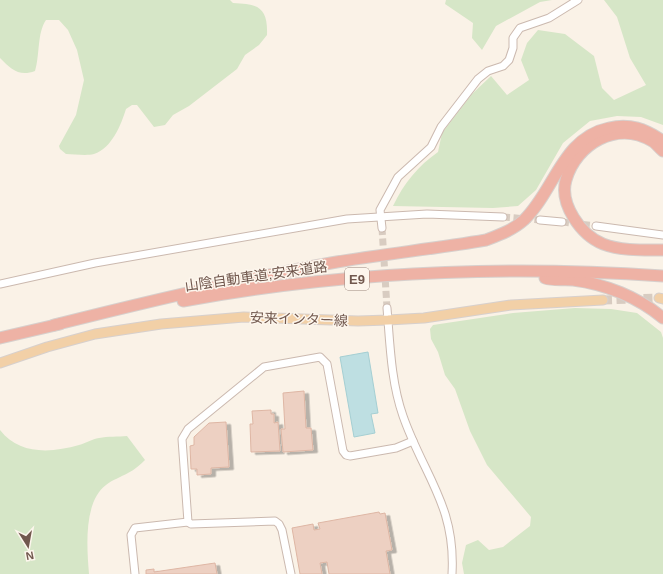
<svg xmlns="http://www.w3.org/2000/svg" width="663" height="574" viewBox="0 0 663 574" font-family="Helvetica,'Noto Sans JP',sans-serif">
<defs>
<filter id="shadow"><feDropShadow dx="4.5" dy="2.5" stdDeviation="0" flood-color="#0004"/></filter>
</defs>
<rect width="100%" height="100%" fill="#faf2e7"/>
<g fill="#d6e6c7">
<path d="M0 0H230L233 3C258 4 268 7 267 35L259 45 245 55 237 69 189 106 173 115 165 125 154 127 137 105H132L126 109C121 125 112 148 94 154 86 156 74 154 66 154L60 149 59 146 76 115 84 80 77 50 68 30 59 20H46C37 33 40 55 35 71 19 77 11 69 0 58Z"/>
<path d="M446 0H552L540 2 496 26 482 50 472 38 473 23 445 4Z"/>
<path d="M604 0H663V125L641 117 617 116 590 121 563 143 536 190 518 206 493 208 393 206C404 183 418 166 438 152L442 133 472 94 491 76 507 95 529 80 521 60 527 43 538 30 565 34 594 56 602 88 614 100 646 85 630 58 617 17Z"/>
<path d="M575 308 611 309 637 313 661 332 663 338V574H464L462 563 466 545 478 540 489 550 503 547 530 526 531 517 487 465 470 431 455 389 445 375 438 352 431 339 430 329 433 325 513 313Z"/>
<path d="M0 430C19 455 51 453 79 445 86 443 92 439 99 438 108 436 118 437 127 436L145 460C140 465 134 470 128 473 121 477 112 480 106 485 83 502 87 549 89 574H0Z"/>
</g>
<path fill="#bedfe2" stroke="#a5cfd3" d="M368 352 378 413 371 414 375 433 354 437 340 357Z"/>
<g fill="#edd0c2" stroke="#deb6a4" filter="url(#shadow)">
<path d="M304 391 306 428H311L313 450 283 452 281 429H285L283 393Z"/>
<path d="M271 410V414H274V423L278 422 280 451 251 452 250 424H253L252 411Z"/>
<path d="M226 422 229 467 211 468V474L197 475V469H191L190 446 194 445V437L209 423Z"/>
<path d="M379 512 380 514 385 513 392 550 386 551 390 574H329L327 562 320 563 322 574H300L292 528 313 524 314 530 320 529 318 523Z"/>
<path d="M215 563 217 574H146V570L154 569V572Z"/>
</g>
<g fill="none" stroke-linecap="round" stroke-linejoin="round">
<g stroke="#d8ccc1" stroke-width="7" stroke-dasharray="7 3.5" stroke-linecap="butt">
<path d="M503 217 540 220"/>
<path d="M562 222 596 226"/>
<path d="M382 228 387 308"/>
</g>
<path stroke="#d8ccc1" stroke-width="9" stroke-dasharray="9 4.5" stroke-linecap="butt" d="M603 300 659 298"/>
<defs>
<g id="minor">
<path d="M540 220 562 222"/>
<path d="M596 226 663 235"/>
<path d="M382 228 380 210 398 177 431 147 441 127 478 79 488 71 503 66 509 60 513 48V38L520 28 549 18 578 0"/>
<path d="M0 284 95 263 347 219 427 214 503 217"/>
<path d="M387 308C390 344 391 382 403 416 424 476 456 506 452 574"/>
<path d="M135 574 131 535 135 528 188 522"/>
<path d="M291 574 282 530 279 524 275 521 191 524 188 522 182 439 188 429 264 367 320 357 327 364 343 451 346 455 350 456 396 448 413 441"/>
</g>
<g id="major">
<path d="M659 298 663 299"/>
<path d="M0 363 47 347 95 334 161 324 244 317 358 321 388 320 424 318 511 305 603 300"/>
</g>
<g id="highway">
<path d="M663 151C659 148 656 143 652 141 617 120 576 144 566 180 559 204 581 235 603 244 621 251 644 250 663 250"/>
<path d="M545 278C553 281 564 279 573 280 605 284 638 297 663 318"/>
<path d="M183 301C341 272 504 265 663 276"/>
<path d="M54 325C145 302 238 280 331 263 382 254 434 249 486 240 499 235 513 230 524 220 555 190 562 138 609 128 630 123 645 129 663 141"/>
<path d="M0 338 60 324"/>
</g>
</defs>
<use href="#minor" stroke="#cbb9af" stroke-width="9"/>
<use href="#major" stroke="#d7d0cd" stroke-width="11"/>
<use href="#highway" stroke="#d7d0cd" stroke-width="13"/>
<use href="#minor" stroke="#fff" stroke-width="7"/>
<use href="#major" stroke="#f2d0a7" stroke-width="9"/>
<use href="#highway" stroke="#eeb2a5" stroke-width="11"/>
</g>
<g text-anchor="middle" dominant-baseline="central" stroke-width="3" stroke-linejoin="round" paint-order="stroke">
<rect fill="#fdf6ed" stroke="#9b877e" stroke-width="1" x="345" y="268" width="24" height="22" rx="3"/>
<g font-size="13" font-weight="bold" fill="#71584e">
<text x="357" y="279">E9</text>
</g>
<g font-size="14" fill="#71584e" stroke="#fdf6ed">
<text transform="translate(256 276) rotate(-8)">山陰自動車道;安来道路</text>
<text transform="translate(299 319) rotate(2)">安来インター線</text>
</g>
</g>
<g transform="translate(28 546) rotate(169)" stroke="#fdf6ed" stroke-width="3" paint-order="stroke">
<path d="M0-3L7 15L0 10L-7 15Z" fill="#71584e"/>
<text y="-6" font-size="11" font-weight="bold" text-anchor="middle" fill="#71584e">N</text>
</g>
</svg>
